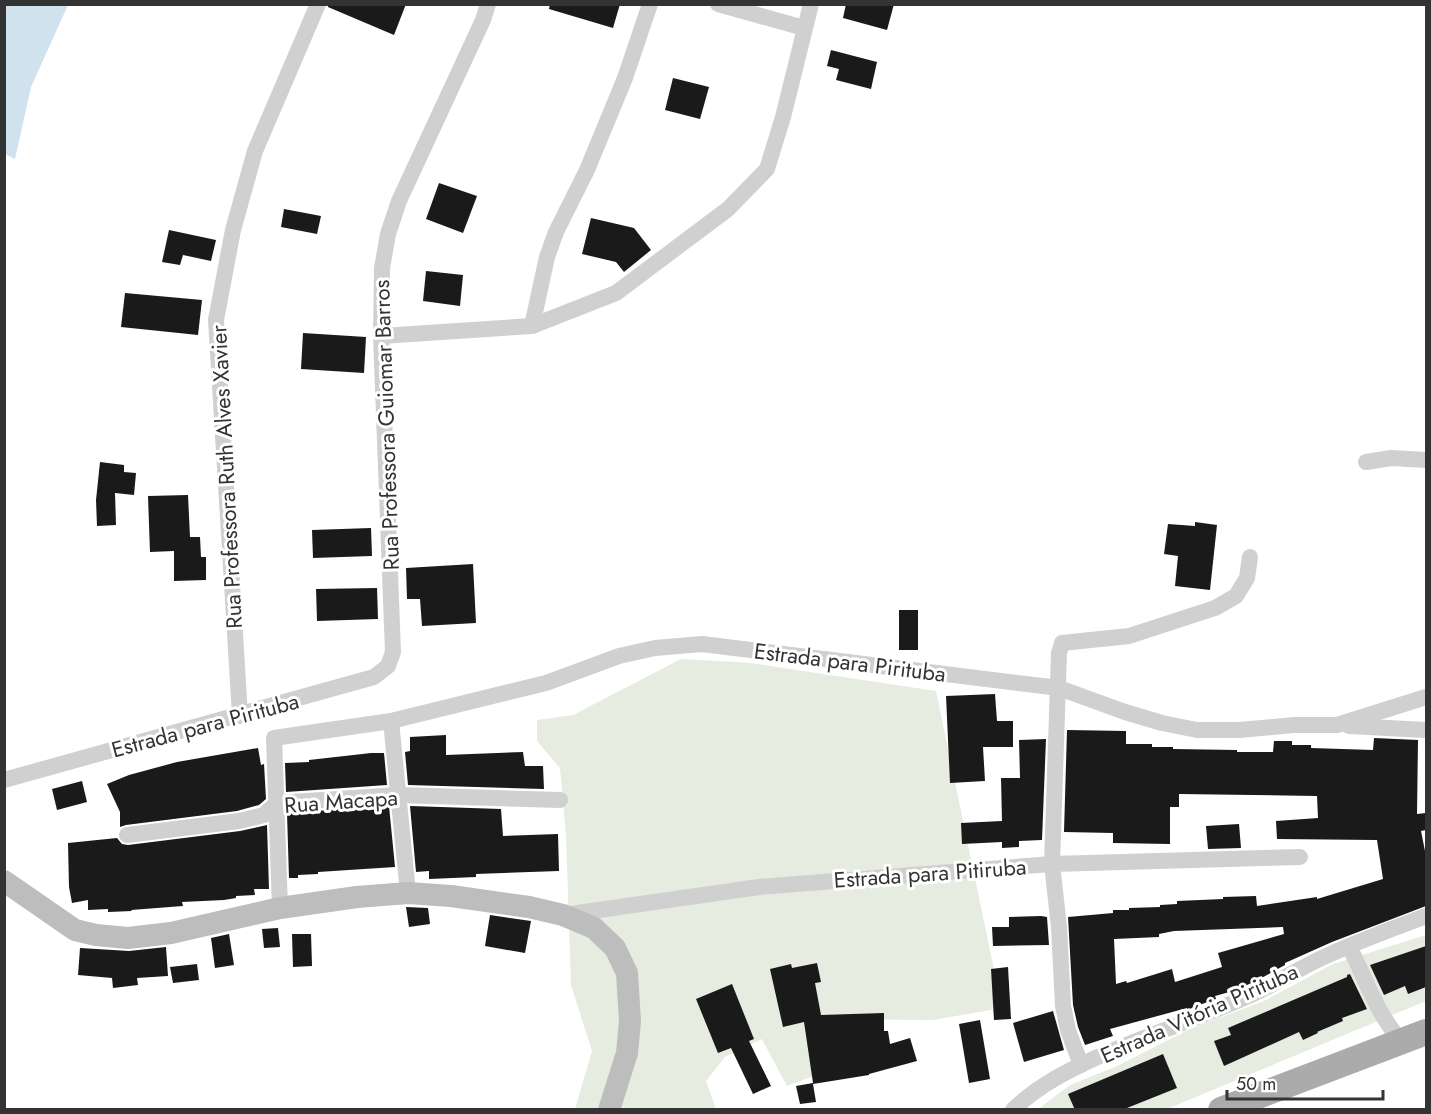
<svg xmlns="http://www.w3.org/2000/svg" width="1431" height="1114" viewBox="0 0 1431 1114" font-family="Jost,sans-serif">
<rect width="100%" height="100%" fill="#fff"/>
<g fill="#e6ecdf">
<path d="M681 659 751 663 936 691 1002 1008 933 1020 818 1019 824 1072 787 1086 762 1039 725 1057 706 1081 716 1109H575L592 1051 571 985 566 835 560 768 537 741V720L573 715Z"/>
<path d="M1426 935V1001L1167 1109 1037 1110 1070 1085 1115 1067 1188 1030 1266 1000 1333 964Z"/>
</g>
<path fill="#cfe2ee" d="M4 5H68L31 87 15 159 5 154Z"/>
<g fill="#1a1a1a" fill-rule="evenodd">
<path d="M328 4H406L394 35 328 7Z"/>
<path d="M550 4H620L613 28 549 9Z"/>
<path d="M846 4H894L887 30 843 18Z"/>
<path d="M831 50 877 62 871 89 836 80 839 69 827 66Z"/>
<path d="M673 78 709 87 700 119 665 110Z"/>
<path d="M439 183 477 196 463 233 426 219Z"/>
<path d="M284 209 321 216 317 234 281 227Z"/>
<path d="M591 218 634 228 651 250 624 272 616 262 582 254Z"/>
<path d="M169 230 216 240 211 261 183 255 180 265 162 262Z"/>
<path d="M426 271 463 275 460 306 423 301Z"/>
<path d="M125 293 202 300 198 335 121 327Z"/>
<path d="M303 333 366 337 364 373 301 369Z"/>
<path d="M100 462 124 465V472L136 473 134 495 115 493 116 525 97 526 96 500Z"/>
<path d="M188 495 190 537H200L201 557H206V580L174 581V551L150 552 148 496Z"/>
<path d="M1195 522 1217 525 1210 590 1175 586 1178 556 1164 554 1168 524 1195 526Z"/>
<path d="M371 528 372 556 313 558 312 530Z"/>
<path d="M473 564 476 623 422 626 420 599H407L406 568Z"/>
<path d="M377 588 378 619 317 621 316 589Z"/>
<rect x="899" y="610" width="19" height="40"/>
<path d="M995 694 997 721H1013V747H983L985 781 950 783 946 696Z"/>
<path d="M1067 730 1126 731V744H1152V747H1173V749L1237 750V752H1273L1274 741H1292V745H1311V748L1373 750 1374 738 1418 740 1417 814 1426 813V830L1421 831 1426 856V906L1332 942 1285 963V965L1256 981 1233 991 1215 996 1216 999 1210 1001 1187 1010V1008L1110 1029 1113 1036 1085 1045 1078 1027 1073 1005 1068 917 1113 913V910H1129V908L1160 907V905L1177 904V901L1223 899V897L1256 896 1257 906 1317 897V899L1383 879 1377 840 1277 839 1276 821 1318 818 1317 796 1179 794V807H1170V844L1113 843V833L1064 832ZM1283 927 1284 934 1218 953 1222 967 1175 982 1172 969 1127 983 1126 981 1116 984 1114 939 1159 937V934L1174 931Z"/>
<path d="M446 735V755L523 752 525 766H543L544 789 408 785 405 752 410 751V737Z"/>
<path d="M1046 739 1042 840 1019 841V847L1002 848V842L962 844 961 823 1002 821 1001 778H1020L1019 740Z"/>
<path d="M258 748 261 765 264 764 266 799 259 805 237 811 126 825 120 827V812L107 784 129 775 177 762Z"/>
<path d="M371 753H384L387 785 286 792 285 763 309 762V760Z"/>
<path d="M82 781 87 802 57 810 52 789Z"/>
<path d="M389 806 395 867 318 872V874L298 875V878H289L287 813Z"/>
<path d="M410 806 501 809 503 836 558 834 559 871 476 874V877L429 879V871L416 872Z"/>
<path d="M1239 824 1241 848 1208 849 1206 826Z"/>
<path d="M267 825 269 889H254L255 895 236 896V898L224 900 182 902 183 906 131 910 132 911 108 912V909L88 910V900L72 903 69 887 68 843 117 838 122 844 128 845 240 831Z"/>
<path d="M406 907 428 908 430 924 409 927Z"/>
<path d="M490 915 531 921 525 953 485 946Z"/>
<path d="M1041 916 1047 917 1049 945 993 946 992 927H1009V917Z"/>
<path d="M278 928 280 947 264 948 262 929Z"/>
<path d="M229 934 234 965 215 968 211 938Z"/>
<path d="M292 934H311L312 966 293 967Z"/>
<path d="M1426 946V987L1408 994 1405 986 1384 995 1370 965Z"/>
<path d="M166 947 168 976 137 978 138 985 113 988 112 978 78 975 80 948 129 951Z"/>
<path d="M817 963 821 982 815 983 821 1015 884 1013V1031H888L890 1044 910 1038 917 1061 869 1074V1075L813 1084 816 1102 800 1104 796 1086 813 1083 804 1022 783 1027 770 969 791 964 792 968Z"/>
<path d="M197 964 199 980 173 983 170 967Z"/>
<path d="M1008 967 1011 1019 994 1020 991 969Z"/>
<path d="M1350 974 1367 1009 1342 1018 1343 1021 1317 1032 1318 1033 1303 1040 1299 1032 1224 1066 1214 1041 1231 1035 1228 1028 1347 977V975Z"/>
<path d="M732 984 754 1039 749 1041 771 1086 753 1094 731 1048 718 1053 696 999Z"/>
<path d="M1053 1011 1064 1050 1024 1062 1013 1023Z"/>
<path d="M980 1020 990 1079 969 1083 959 1024Z"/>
<path d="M1163 1054 1177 1088 1122 1110H1075L1068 1094Z"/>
</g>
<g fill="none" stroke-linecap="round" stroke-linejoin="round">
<g stroke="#d0d0d0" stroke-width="16">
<path d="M718 4 804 28"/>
<path d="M532 326 547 257 556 232 587 170 625 78 650 4"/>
<path d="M381 336 532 326 616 293 728 209 767 169 783 117 811 4"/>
<path d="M1366 462 1391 458 1426 460"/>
<path d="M240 716 216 320 233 230 255 151 318 4"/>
<path d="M391 721 408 893"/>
<path d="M1349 726 1426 730"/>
<path d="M4 780 374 677 388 666 393 652 381 336 382 268 388 234 399 201 483 20 488 4"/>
<path d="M127 835 239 821 264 815 277 803 398 795 560 800"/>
<path d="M280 908 274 738 391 721 546 683 619 656 655 648 702 644 1059 688 1125 712 1162 723 1197 730H1239L1294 725H1337L1426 697"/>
<path d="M564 915 759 887 1052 864 1300 857"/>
<path d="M1349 946C1365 978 1378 1016 1402 1042"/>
<path d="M1081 1065 1068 1030 1063 1006 1059 927 1052 864 1059 653 1062 643 1129 636 1215 608 1236 596 1247 578 1250 557"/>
<path d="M1013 1110C1038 1085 1071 1069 1102 1055 1151 1034 1202 1017 1251 995 1276 984 1299 968 1324 957 1358 941 1392 929 1426 916"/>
</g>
<path stroke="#bdbdbd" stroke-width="22" d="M4 881 75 930 96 935 128 938 171 933 280 908 357 897 408 893 451 896 529 907 563 915 594 928 615 948 627 973 630 1021 627 1053 609 1110"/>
<path stroke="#ababab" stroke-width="26" d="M1221 1110 1426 1032"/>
</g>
<g text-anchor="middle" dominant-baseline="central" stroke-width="6" stroke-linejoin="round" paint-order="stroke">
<g font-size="22" fill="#333" stroke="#fff">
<text transform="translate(386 425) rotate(-92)">Rua Professora Guiomar Barros</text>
<text transform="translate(226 477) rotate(-93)">Rua Professora Ruth Alves Xavier</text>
<text transform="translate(850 662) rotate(7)">Estrada para Pirituba</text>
<text transform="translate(205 725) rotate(-15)">Estrada para Pirituba</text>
<text transform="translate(341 801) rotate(-4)">Rua Macapa</text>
<text transform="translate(930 873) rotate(-4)">Estrada para Pitiruba</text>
<text transform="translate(1199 1013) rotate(-24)">Estrada Vitória Pirituba</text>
</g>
</g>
<rect width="1431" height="1114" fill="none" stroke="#333333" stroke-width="12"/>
<path d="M1227 1090v9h156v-9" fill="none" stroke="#333333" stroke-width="3"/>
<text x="1236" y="1090" font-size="18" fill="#333333" stroke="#ffffff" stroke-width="4.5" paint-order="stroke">50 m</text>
</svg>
